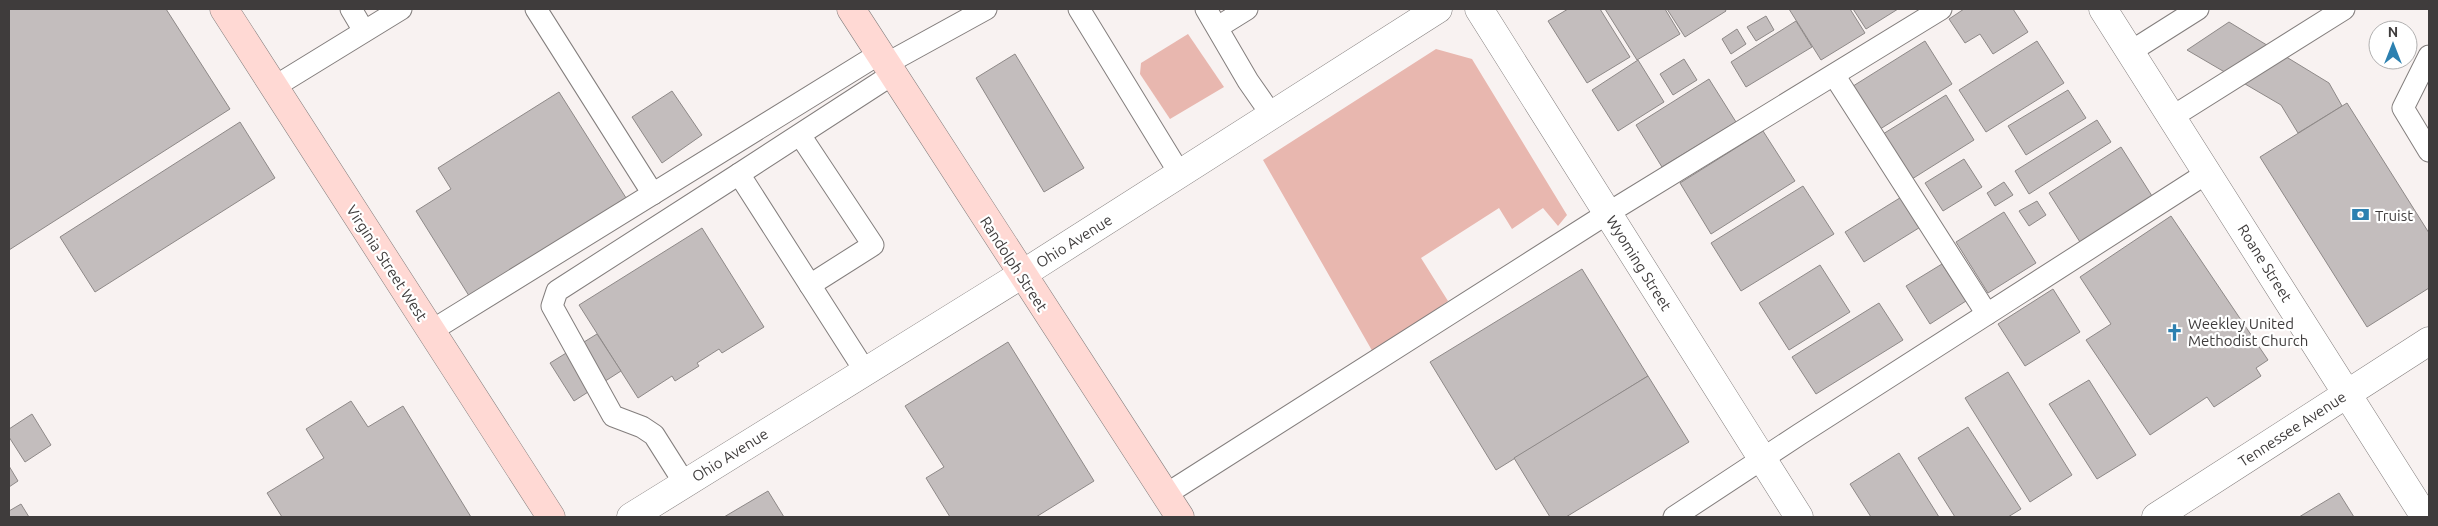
<svg xmlns="http://www.w3.org/2000/svg" width="2438" height="526" viewBox="0 0 2438 526" font-family="Ubuntu,sans-serif">
<rect width="100%" height="100%" fill="#f8f2f1"/>
<g fill="#e8b7af">
<path d="M1188 34 1224 87 1170 119 1140 74 1141 63Z"/>
<path d="M1436 49 1472 59 1567 215 1558 226 1543 208 1512 229 1499 208 1421 258 1448 301 1374 354 1263 160Z"/>
</g>
<g fill="#c3bdbd" stroke="#8e8988">
<path d="M9 9H166L230 109 9 250Z"/>
<path d="M1568 9H1600L1630 57 1587 83 1548 21Z"/>
<path d="M1605 9H1665L1680 34 1637 60Z"/>
<path d="M1667 9H1725L1726 11 1685 37Z"/>
<path d="M1789 9H1850L1865 33 1821 60Z"/>
<path d="M1853 9H1898L1866 29Z"/>
<path d="M1964 9H2013L2028 32 1993 54 1980 34 1965 43 1949 19Z"/>
<path d="M1766 16 1774 30 1756 41 1747 27Z"/>
<path d="M1796 21 1812 47 1746 87 1731 62Z"/>
<path d="M2229 22 2329 83 2342 106 2298 133 2281 105 2187 50Z"/>
<path d="M1737 29 1746 44 1731 54 1722 39Z"/>
<path d="M1925 41 1952 84 1877 131 1850 88Z"/>
<path d="M2037 41 2064 83 1986 132 1959 90Z"/>
<path d="M1015 54 1084 168 1044 192 976 78Z"/>
<path d="M1684 59 1697 80 1673 95 1660 74Z"/>
<path d="M1638 60 1664 102 1618 131 1592 90Z"/>
<path d="M1709 79 1736 122 1662 167 1636 125Z"/>
<path d="M2068 90 2086 118 2026 155 2008 126Z"/>
<path d="M672 91 702 135 662 163 632 117Z"/>
<path d="M559 92 628 201 471 299 416 211 451 189 438 168Z"/>
<path d="M1946 95 1974 140 1912 179 1883 134Z"/>
<path d="M2347 103 2429 233V288L2367 327 2260 157Z"/>
<path d="M2097 120 2111 142 2029 194 2015 171Z"/>
<path d="M240 122 275 178 95 292 60 237Z"/>
<path d="M1763 131 1795 181 1711 234 1680 183Z"/>
<path d="M2121 147 2152 196 2080 242 2049 193Z"/>
<path d="M1964 159 1982 187 1943 211 1925 183Z"/>
<path d="M2004 182 2013 195 1995 206 1987 193Z"/>
<path d="M1803 186 1834 234 1741 291 1711 243Z"/>
<path d="M1903 196 1922 226 1864 262 1845 232Z"/>
<path d="M2037 201 2046 215 2029 226 2019 211Z"/>
<path d="M2004 212 2036 263 1988 293 1956 242Z"/>
<path d="M2171 216 2268 360 2256 368 2261 376 2214 407 2207 397 2150 435 2086 340 2111 324 2080 277Z"/>
<path d="M702 228 764 327 722 353 719 349 697 363 699 366 675 381 672 376 638 398 579 305Z"/>
<path d="M1942 264 1966 301 1930 324 1906 286Z"/>
<path d="M1820 265 1850 312 1789 350 1759 303Z"/>
<path d="M1582 269 1648 376 1496 470 1430 362Z"/>
<path d="M2053 289 2080 332 2025 366 1998 324Z"/>
<path d="M1879 303 1903 340 1816 394 1792 357Z"/>
<path d="M597 334 621 371 574 401 550 363Z"/>
<path d="M1008 342 1094 481 1036 517H950L926 478 944 467 905 406Z"/>
<path d="M2008 372 2072 475 2030 502 1965 398Z"/>
<path d="M1648 376 1689 442 1566 517H1550L1514 458Z"/>
<path d="M2089 380 2136 455 2097 479 2049 404Z"/>
<path d="M351 401 368 427 403 406 471 517H282L267 493 324 458 306 429Z"/>
<path d="M32 414 51 445 25 462 9 437V429Z"/>
<path d="M1968 427 2021 509 2008 517H1955L1918 458Z"/>
<path d="M1899 453 1939 517H1871L1850 484Z"/>
<path d="M9 466 18 481 9 487Z"/>
<path d="M768 491 784 517H724Z"/>
<path d="M2339 493 2354 517H2299Z"/>
<path d="M21 504 29 517H9V511Z"/>
</g>
<g fill="none" stroke-linecap="round" stroke-linejoin="round">
<defs>
<g id="service">
<path d="M351 9 364 31"/>
<path d="M536 9 653 194"/>
<path d="M1079 9 1180 174"/>
<path d="M1206 9 1248 81 1271 114"/>
<path d="M1218 27 1247 9"/>
<path d="M2130 52 2198 9"/>
<path d="M2429 56 2403 108 2429 151"/>
<path d="M886 64 986 9"/>
<path d="M1834 75 1987 314"/>
<path d="M274 87 401 9"/>
<path d="M2172 117 2344 9"/>
<path d="M800 135 873 245 810 285"/>
<path d="M431 331 879 54"/>
<path d="M865 371 739 174 893 74"/>
<path d="M685 484 654 435 642 427 613 416 552 306 557 291 739 174"/>
<path d="M1165 495 1608 213 1941 9"/>
<path d="M1674 517 1800 434 2207 173"/>
</g>
<g id="minor">
<path d="M1479 9 1799 517"/>
<path d="M2103 9 2425 517"/>
<path d="M631 517 1021 275 1438 9"/>
</g>
<path id="tertiary" d="M2156 517 2429 341"/>
<g id="secondary">
<path d="M224 9 551 517"/>
<path d="M851 9 1180 517"/>
</g>
</defs>
<use href="#service" stroke="#837e7d" stroke-width="23"/>
<use href="#minor" stroke="#837e7d" stroke-width="29"/>
<use href="#tertiary" stroke="#837e7d" stroke-width="29"/>
<use href="#secondary" stroke="#837e7d" stroke-width="29"/>
<use href="#service" stroke="#fff" stroke-width="21"/>
<use href="#minor" stroke="#fff" stroke-width="28"/>
<use href="#tertiary" stroke="#fff" stroke-width="28"/>
<use href="#secondary" stroke="#ffd9d4" stroke-width="28"/>
</g>
<defs>
<symbol id="bank-bare" viewBox="-9 -9 18 18"><path d="M-6-4H6V4H-6ZM0-2.3a2.3 2.3 0 1 0 0 4.6a2.3 2.3 0 1 0 0-4.6Z" fill="#2c80b0" stroke="#fff" stroke-width="2.5" paint-order="stroke"/></symbol>
<symbol id="church-bare" viewBox="-9 -9 18 18"><path d="M-1.2-6h2.4v3.5h3.3v2.4h-3.3V6h-2.4V-.1h-3.3v-2.4h3.3Z" fill="#2c80b0" stroke="#fff" stroke-width="2.5" paint-order="stroke"/></symbol>
</defs>
<g fill-rule="evenodd">
<use href="#bank-bare" x="2348" y="202" width="25" height="25"/>
<use href="#church-bare" x="2162" y="320" width="25" height="25"/>
</g>
<g text-anchor="middle" dominant-baseline="central" stroke-width="4.5" stroke-linejoin="round" paint-order="stroke">
<g font-size="15" fill="#3f3c3c" stroke="#fff" text-anchor="start">
<text x="2375" y="215">Truist</text>
<text x="2188" y="323">Weekley United<tspan x="2188" dy="17">Methodist Church</tspan></text>
</g>
<g font-size="15" fill="#3f3c3c" stroke="#fff">
<text transform="translate(1074 241) rotate(-32)">Ohio Avenue</text>
<text transform="translate(387 263) rotate(57)">Virginia Street West</text>
<text transform="translate(1639 263) rotate(58)">Wyoming Street</text>
<text transform="translate(2265 263) rotate(58)">Roane Street</text>
<text transform="translate(1014 264) rotate(57)">Randolph Street</text>
<text transform="translate(2292 429) rotate(-33)">Tennessee Avenue</text>
<text transform="translate(730 455) rotate(-32)">Ohio Avenue</text>
</g>
</g>
<rect width="2438" height="526" fill="none" stroke="#3f3c3c" stroke-width="20"/>
<g transform="translate(2393 45)"><circle r="24" fill="#ffffff" stroke="#b2b1b1"/>
<path d="M0-4L9 19L0 12L-9 19Z" fill="#2c80b0"/>
<text y="-8" font-size="14" font-weight="bold" text-anchor="middle" fill="#3f3c3c">N</text>
</g>
</svg>
